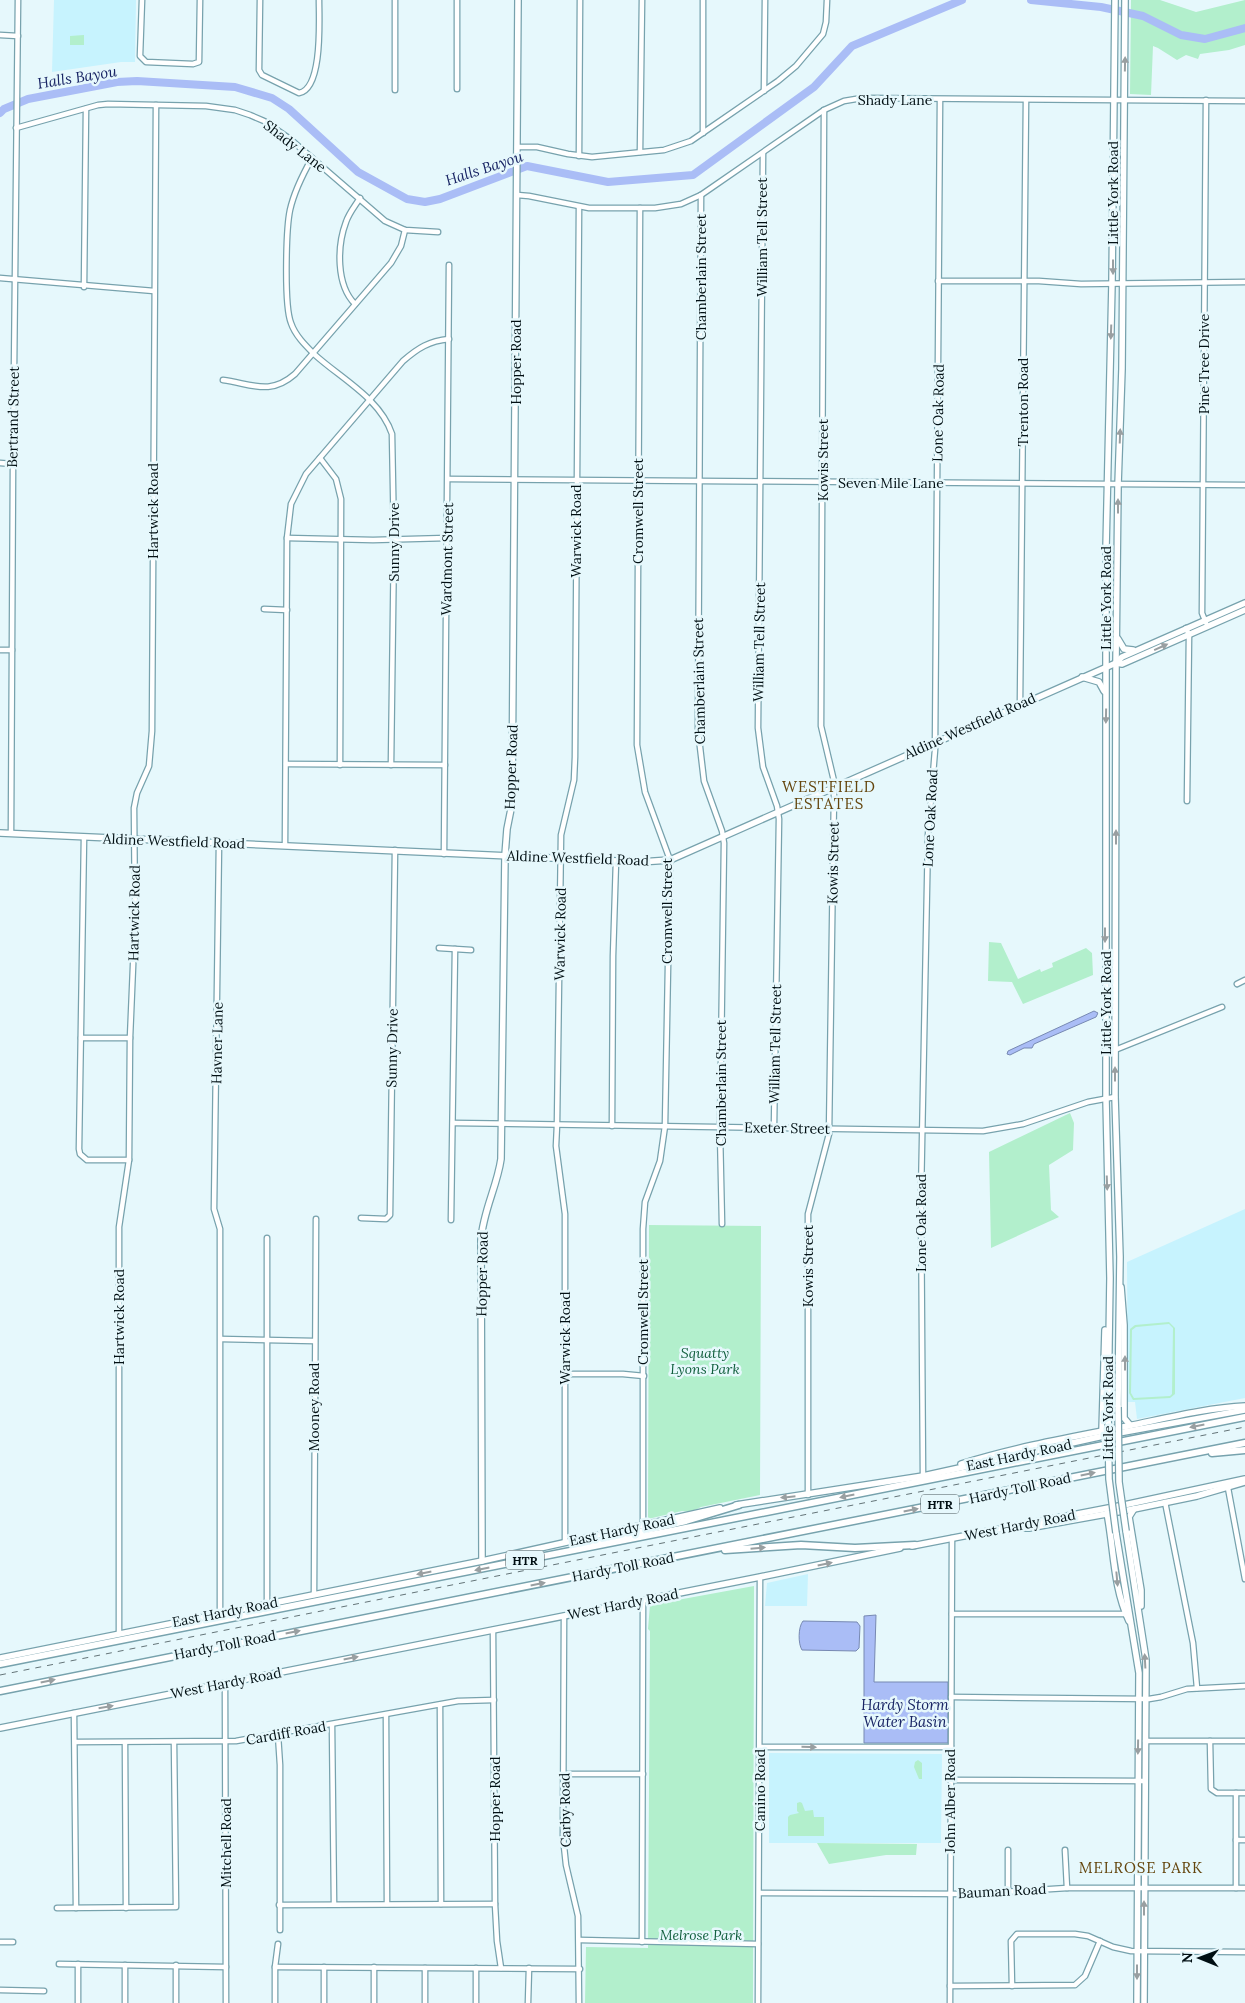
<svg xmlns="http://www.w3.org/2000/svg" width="1245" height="2003" viewBox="0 0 1245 2003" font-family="Lora,serif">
<rect width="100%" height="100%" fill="#e6f8fc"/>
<g fill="#c7f3fe">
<path d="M54 0H136L135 62H121L52 72Z"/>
<path d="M1245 1209V1398L1137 1419 1135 1402H1128L1127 1262Z"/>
<path d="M808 1574 807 1606H765L767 1583Z"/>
<path d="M769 1753 942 1754 941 1843H769Z"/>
</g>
<g fill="#b2efcc" fill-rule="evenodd">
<path d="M1131 0H1160L1196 12 1245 0V45L1229 50 1200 54 1198 59 1186 55 1177 60 1158 48 1153 46 1151 95 1130 94Z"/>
<path d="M84 35V45H70V36Z"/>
<path d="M989 942 1001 943 1018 979 1040 969 1041 972 1053 967 1052 963 1086 948 1092 953 1093 975 1023 1004 1012 982 988 981Z"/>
<path d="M1070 1113 1074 1123 1073 1150 1049 1165 1051 1210 1059 1217 991 1248 989 1152Z"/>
<path d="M649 1225 761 1226 760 1495 701 1507 691 1512 682 1511 648 1519Z"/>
<path d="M1169 1322 1175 1328V1394L1170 1398 1133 1400 1129 1393 1130 1329 1135 1325ZM1169 1324 1173 1328 1172 1394 1170 1396 1134 1398 1131 1393 1132 1330 1136 1327Z"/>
<path d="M754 1586 753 2003H585L586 1947 648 1948 650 1631 648 1629 650 1605Z"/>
<path d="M918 1760 922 1763V1779H919L914 1767 915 1762Z"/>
<path d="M800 1802 802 1803 805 1811 813 1810 814 1817H824V1836H788V1817L790 1815 799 1813 797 1811V1803Z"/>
<path d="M817 1843 917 1844 916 1855H886L829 1864Z"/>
</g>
<g fill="#aabdf6" stroke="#7789b2">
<path d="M1094 1011 1098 1013 1096 1017 1034 1044 1032 1048H1024L1010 1055 1007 1054 1008 1051Z"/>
<path d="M876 1615 874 1682H948V1743H864V1616Z"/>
<path d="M803 1621 857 1622 860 1626 859 1648 856 1651 802 1650C798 1644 798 1627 803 1621Z"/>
</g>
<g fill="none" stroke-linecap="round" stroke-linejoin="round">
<g stroke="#aabdf6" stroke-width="8">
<path d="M1031 0 1101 7 1143 16 1181 35 1205 39 1245 28"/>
<path d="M0 113 4 109 28 99 117 82 137 81 235 87 272 98 289 109 358 172 407 199 425 202 440 199 527 166 608 182 693 175 814 87 852 46 962 0"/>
</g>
<defs>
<g id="minor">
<path d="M142 0 140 56 146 62 193 64 199 62 200 0"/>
<path d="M260 0 259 70 262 75 299 93C323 89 319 19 319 0"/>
<path d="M0 35 18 36"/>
<path d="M457 89V0"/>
<path d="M395 90V0"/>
<path d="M764 91 765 0"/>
<path d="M16 128 98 105 108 104 206 106 235 110 250 115 264 121 290 139 385 221 405 230 438 232"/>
<path d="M703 133V0"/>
<path d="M517 147H537L568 154 592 157 664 150 691 141 778 81 796 66 823 34 826 22 827 0"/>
<path d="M640 152 642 0"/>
<path d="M763 153 758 728 763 767 777 806 779 819 774 1127"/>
<path d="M579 156 580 0"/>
<path d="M312 158C303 174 294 192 290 210 286 229 284 306 291 323 295 335 305 345 314 354 340 378 380 398 392 434L394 539 391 765"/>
<path d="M517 195 529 196 589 208H655L681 204 701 195 824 110 844 101 862 98 1245 101"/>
<path d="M701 195 698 730 704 781 722 831 724 843 720 1132 722 1224"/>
<path d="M640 208 637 745 645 792 670 860 665 1126 660 1161 645 1202 643 1229V1525"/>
<path d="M0 278 154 291"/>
<path d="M938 281H1039L1081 284 1245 282"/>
<path d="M84 287 86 109"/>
<path d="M355 304C336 285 337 246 346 222 349 213 355 206 360 198"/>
<path d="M223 380C252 384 270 396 295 374L391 263 401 246 405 230"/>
<path d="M320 458 336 479 341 499 340 765"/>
<path d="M0 463 13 464"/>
<path d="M448 479 1245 485"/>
<path d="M287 538 373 540 447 538"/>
<path d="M264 609 287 610"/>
<path d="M1206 623 1202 613 1206 100"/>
<path d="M1186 628 1189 635 1187 801"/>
<path d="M0 650H12"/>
<path d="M1020 704 1026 100"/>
<path d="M286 764 445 765"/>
<path d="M11 833 13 464 18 0"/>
<path d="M84 837 79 1149 80 1154 87 1160H129"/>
<path d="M219 843 214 1209 220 1229V1614"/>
<path d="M285 845 287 538 291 504 306 474 403 361C418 348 429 341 449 339"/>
<path d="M444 854 449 265"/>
<path d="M439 948 471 950"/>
<path d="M1237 984 1245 980"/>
<path d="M81 1038H130"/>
<path d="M1115 1050 1222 1007"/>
<path d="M453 1123 983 1131 1023 1124 1088 1102 1115 1097"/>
<path d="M612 1126 613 956 616 861"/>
<path d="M361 1218 386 1219 390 1215 395 850"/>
<path d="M451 1220 455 949"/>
<path d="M221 1339 314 1341"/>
<path d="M565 1374H623L644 1376"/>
<path d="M923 1476 921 1195 928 835 935 750 940 100"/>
<path d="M1228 1488 1245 1579"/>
<path d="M808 1495V1214L829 1134 834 794V781L821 726 824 110"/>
<path d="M1165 1502 1193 1643 1197 1688"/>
<path d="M565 1542V1214L556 1146 557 1125 561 835 574 780 575 757 579 207"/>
<path d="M314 1595 316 1219"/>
<path d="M267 1604V1238"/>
<path d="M952 1614H1125"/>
<path d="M564 1616 563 1837 566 1865 578 1916 579 2003"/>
<path d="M493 1630 495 1904 497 1941 501 1968"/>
<path d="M119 1634V1227L129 1160 130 1038 135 919 134 808 137 793 149 766 152 731 156 105"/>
<path d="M225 1683 226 2003"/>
<path d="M951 1697 1149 1699 1161 1697 1187 1689 1245 1686"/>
<path d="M440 1705 441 1904"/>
<path d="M74 1713 76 1908"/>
<path d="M386 1715 387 1904"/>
<path d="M332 1725 334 1904"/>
<path d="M278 1735 280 1765V1930"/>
<path d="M1145 1741H1245"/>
<path d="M1210 1741 1211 1789 1217 1793H1245"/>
<path d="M75 1742 236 1741 458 1701 494 1700"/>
<path d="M125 1743 126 1908"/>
<path d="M760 1747H951"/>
<path d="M564 1774H643"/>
<path d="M951 1780 1144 1781"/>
<path d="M1236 1793V1888"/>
<path d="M1236 1840H1245"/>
<path d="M1008 1850V1893"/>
<path d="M1065 1850 1067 1888"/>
<path d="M760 1893 973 1894 1067 1888H1245"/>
<path d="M279 1905 495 1904"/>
<path d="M57 1908 176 1907 174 1742"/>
<path d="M580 1940 758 1944"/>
<path d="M0 1942H13"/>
<path d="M642 1942 643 1600"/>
<path d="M59 1964 226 1967"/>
<path d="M275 1967 580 1969"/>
<path d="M476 1968V2003"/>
<path d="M950 1986 1075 1985 1085 1976 1100 1941"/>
<path d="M1012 1986 1011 1941 1017 1934H1075L1088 1936 1113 1947 1131 1951 1245 1952"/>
<path d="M0 1990 44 1991"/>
<path d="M78 2003V1964"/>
<path d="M125 2003V1965"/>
<path d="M176 2003V1965"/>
<path d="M275 2003V1967L278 1944"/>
<path d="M324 2003V1967"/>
<path d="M374 2003V1967"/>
<path d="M425 2003V1968"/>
<path d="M528 2003 529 1968"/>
<path d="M758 2003 760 1577"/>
<path d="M950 2003 952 1538"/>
</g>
<g id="major">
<path d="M1118 639 1124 649 1133 650"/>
<path d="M1116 663 1122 664 1245 610"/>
<path d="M1082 677 1099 682 1104 691"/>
<path d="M0 833 640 862 670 860 1116 663 1122 657 1245 603"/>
<path d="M1121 1287 1124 1325V1418L1130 1425"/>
<path d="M1118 1407 1120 1257 1115 1097 1116 663 1118 485 1122 369 1125 0"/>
<path d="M1108 1408 1110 1278 1106 1099V549L1112 283 1115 0"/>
<path d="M1102 1431 1105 1330"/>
<path d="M961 1464C1015 1447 1072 1437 1128 1426 1167 1418 1206 1408 1245 1406"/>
<path d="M736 1505 923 1476 1108 1435 1245 1410"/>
<path d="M1134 1509 1129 1517 1141 1590V1606"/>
<path d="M1107 1513C1114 1549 1113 1587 1129 1621"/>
<path d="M1017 1528H1029L1134 1509 1197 1496 1245 1482"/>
<path d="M1126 1531 1146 1660 1144 2003"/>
<path d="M1116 1533 1139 1673 1137 2003"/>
<path d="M912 1546 1124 1505 1245 1479"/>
<path d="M482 1561 481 1240C483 1211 497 1187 501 1159L505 855 507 829 512 804 518 0"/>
<path d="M0 1658 482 1561 720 1508"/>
<path d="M0 1728 760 1577 900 1548"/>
</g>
<g id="highway">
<path d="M1212 1453 1245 1450"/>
<path d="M578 1546 686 1521 739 1505"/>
<path d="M725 1550 801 1545 855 1548 915 1545"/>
<path d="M0 1664 1245 1417"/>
<path d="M0 1691 1245 1443"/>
</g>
</defs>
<use href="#minor" stroke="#77a2ad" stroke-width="7"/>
<use href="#major" stroke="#77a2ad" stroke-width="8"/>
<use href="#highway" stroke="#77a2ad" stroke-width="9"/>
<use href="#minor" stroke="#fff" stroke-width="4.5"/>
<use href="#major" stroke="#fff" stroke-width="5.5"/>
<use href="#highway" stroke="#fff" stroke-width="6"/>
<path stroke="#647478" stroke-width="1" stroke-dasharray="6 6" stroke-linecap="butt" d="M0 1675 1245 1427"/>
<defs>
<g id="major-bridge">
<path d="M1118 1407 1119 1482 1126 1531"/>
<path d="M1108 1408 1109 1479 1116 1533"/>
</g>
</defs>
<use href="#major-bridge" stroke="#77a2ad" stroke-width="8" stroke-linecap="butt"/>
<use href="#major-bridge" stroke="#fff" stroke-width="5.5"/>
</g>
<defs><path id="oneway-solid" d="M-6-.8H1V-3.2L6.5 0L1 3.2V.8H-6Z" transform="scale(1.25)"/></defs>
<g fill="#999fa1">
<use href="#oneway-solid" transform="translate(1125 64) rotate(-89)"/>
<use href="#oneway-solid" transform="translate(1113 267) rotate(90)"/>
<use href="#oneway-solid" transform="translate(1111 332) rotate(92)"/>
<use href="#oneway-solid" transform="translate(1120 436) rotate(-88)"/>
<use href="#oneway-solid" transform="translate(1118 506) rotate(-90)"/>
<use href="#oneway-solid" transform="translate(1161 647) rotate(-24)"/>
<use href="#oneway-solid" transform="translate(1106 716) rotate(91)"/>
<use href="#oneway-solid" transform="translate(1116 837) rotate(-90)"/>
<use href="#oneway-solid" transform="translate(1105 935) rotate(90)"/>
<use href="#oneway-solid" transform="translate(1115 1074) rotate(-90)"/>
<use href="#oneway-solid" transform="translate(1107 1183) rotate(88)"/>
<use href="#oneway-solid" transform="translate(1125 1363) rotate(-90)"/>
<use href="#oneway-solid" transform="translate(1197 1426) rotate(169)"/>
<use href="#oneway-solid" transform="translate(1088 1474) rotate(-12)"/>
<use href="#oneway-solid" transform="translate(847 1496) rotate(168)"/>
<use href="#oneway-solid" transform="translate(788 1497) rotate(174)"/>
<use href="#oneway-solid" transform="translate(911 1510) rotate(-11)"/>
<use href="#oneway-solid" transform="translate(758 1548) rotate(-5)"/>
<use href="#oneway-solid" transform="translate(825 1564) rotate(-12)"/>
<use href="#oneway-solid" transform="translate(482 1569) rotate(169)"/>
<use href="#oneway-solid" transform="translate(424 1573) rotate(169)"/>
<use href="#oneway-solid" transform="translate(1117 1579) rotate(85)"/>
<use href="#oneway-solid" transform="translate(538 1584) rotate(-11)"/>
<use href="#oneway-solid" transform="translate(293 1632) rotate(-11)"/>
<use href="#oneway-solid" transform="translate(351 1658) rotate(-11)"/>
<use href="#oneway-solid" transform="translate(1145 1661) rotate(-93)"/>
<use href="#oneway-solid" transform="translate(48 1681) rotate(-12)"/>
<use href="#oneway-solid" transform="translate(106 1707) rotate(-10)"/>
<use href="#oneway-solid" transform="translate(809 1747) rotate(1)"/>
<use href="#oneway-solid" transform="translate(1138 1747) rotate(91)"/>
<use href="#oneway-solid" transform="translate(1144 1908) rotate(-90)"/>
<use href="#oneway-solid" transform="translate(1137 1972) rotate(90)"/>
</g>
<g text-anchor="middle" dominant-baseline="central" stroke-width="5" stroke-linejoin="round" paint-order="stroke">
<g fill="#e6f8fc" stroke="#465559" stroke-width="1">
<rect x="921" y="1494.5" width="38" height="19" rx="4"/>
<rect x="506" y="1550.5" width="38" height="19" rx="4"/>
</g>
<g font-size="12" font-weight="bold" fill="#010f13">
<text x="940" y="1504">HTR</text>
<text x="525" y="1560">HTR</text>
</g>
<g font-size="14" fill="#010f13" stroke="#e6f8fc">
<text x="895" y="100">Shady Lane</text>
<text transform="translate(295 146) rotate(38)">Shady Lane</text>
<text transform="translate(1113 193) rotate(-90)">Little York Road</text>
<text transform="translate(762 237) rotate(-90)">William Tell Street</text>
<text transform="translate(701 277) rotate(-90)">Chamberlain Street</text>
<text transform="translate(516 362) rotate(-90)">Hopper Road</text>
<text transform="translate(1204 364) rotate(-90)">Pine Tree Drive</text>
<text transform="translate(1023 402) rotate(-90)">Trenton Road</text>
<text transform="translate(938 413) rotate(-89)">Lone Oak Road</text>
<text transform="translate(13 417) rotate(-89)">Bertrand Street</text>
<text transform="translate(823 460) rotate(-90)">Kowis Street</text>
<text x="891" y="483">Seven Mile Lane</text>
<text transform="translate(153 511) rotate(-90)">Hartwick Road</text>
<text transform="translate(638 511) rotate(-90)">Cromwell Street</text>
<text transform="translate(576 531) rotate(-90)">Warwick Road</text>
<text transform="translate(394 542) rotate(-90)">Sunny Drive</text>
<text transform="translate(447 559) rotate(-89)">Wardmont Street</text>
<text transform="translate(1106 598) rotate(-90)">Little York Road</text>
<text transform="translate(759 642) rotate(-89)">William Tell Street</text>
<text transform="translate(699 681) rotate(-91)">Chamberlain Street</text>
<text transform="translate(970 726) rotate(-24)">Aldine Westfield Road</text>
<text transform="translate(511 767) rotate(-88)">Hopper Road</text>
<text transform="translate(930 818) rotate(-87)">Lone Oak Road</text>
<text transform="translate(174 841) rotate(2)">Aldine Westfield Road</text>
<text transform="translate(578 858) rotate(2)">Aldine Westfield Road</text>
<text transform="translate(833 863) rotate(-89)">Kowis Street</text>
<text transform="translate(667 911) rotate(-90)">Cromwell Street</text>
<text transform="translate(134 913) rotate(-89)">Hartwick Road</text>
<text transform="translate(560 934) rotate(-89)">Warwick Road</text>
<text transform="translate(1106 1003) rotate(-90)">Little York Road</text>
<text transform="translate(217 1043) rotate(-89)">Havner Lane</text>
<text transform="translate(775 1044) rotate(-89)">William Tell Street</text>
<text transform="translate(392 1048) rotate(-89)">Sunny Drive</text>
<text transform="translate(721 1083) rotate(-90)">Chamberlain Street</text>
<text transform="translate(787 1128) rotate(1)">Exeter Street</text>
<text transform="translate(921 1223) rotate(-90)">Lone Oak Road</text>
<text transform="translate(808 1266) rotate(-90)">Kowis Street</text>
<text transform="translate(482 1274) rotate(-89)">Hopper Road</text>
<text transform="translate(643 1312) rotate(-90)">Cromwell Street</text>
<text transform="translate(119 1317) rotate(-90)">Hartwick Road</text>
<text transform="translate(565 1338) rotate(-90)">Warwick Road</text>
<text transform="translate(314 1407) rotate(-90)">Mooney Road</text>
<text transform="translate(1108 1408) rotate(-90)">Little York Road</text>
<text transform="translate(1019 1455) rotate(-12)">East Hardy Road</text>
<text transform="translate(1020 1488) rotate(-12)">Hardy Toll Road</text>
<text transform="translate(1020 1525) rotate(-11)">West Hardy Road</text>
<text transform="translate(622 1530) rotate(-12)">East Hardy Road</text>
<text transform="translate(623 1567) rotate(-11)">Hardy Toll Road</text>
<text transform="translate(623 1604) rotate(-11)">West Hardy Road</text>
<text transform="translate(225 1612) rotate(-11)">East Hardy Road</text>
<text transform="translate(225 1645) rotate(-11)">Hardy Toll Road</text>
<text transform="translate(226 1683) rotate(-11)">West Hardy Road</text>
<text transform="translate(286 1733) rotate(-10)">Cardiff Road</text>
<text transform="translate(760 1790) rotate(-90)">Canino Road</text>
<text transform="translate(495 1799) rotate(-90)">Hopper Road</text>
<text transform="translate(950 1801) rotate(-90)">John Alber Road</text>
<text transform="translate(565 1810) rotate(-91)">Carby Road</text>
<text transform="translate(226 1843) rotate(-90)">Mitchell Road</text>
<text transform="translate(1002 1891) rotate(-3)">Bauman Road</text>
</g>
<g font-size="14" font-style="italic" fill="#115f3e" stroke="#e6f8fc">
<text x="705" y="1353">Squatty<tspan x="705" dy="16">Lyons Park</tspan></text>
<text x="701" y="1935">Melrose Park</text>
</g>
<g font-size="15" font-style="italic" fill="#182464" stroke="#e6f8fc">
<text transform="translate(77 77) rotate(-9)">Halls Bayou</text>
<text transform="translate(484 168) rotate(-18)">Halls Bayou</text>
<text x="905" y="1704">Hardy Storm<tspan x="905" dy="17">Water Basin</tspan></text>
</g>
<g font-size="15" letter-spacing="1" fill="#64450d" stroke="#e6f8fc">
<text x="829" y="786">WESTFIELD<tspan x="829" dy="17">ESTATES</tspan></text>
<text x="1141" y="1867">MELROSE PARK</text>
</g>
</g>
<g transform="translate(1200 1958) rotate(271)" stroke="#e6f8fc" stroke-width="4" paint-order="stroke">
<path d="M0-4L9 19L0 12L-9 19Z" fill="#010f13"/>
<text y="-8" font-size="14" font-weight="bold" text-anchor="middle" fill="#010f13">N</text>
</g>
</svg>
